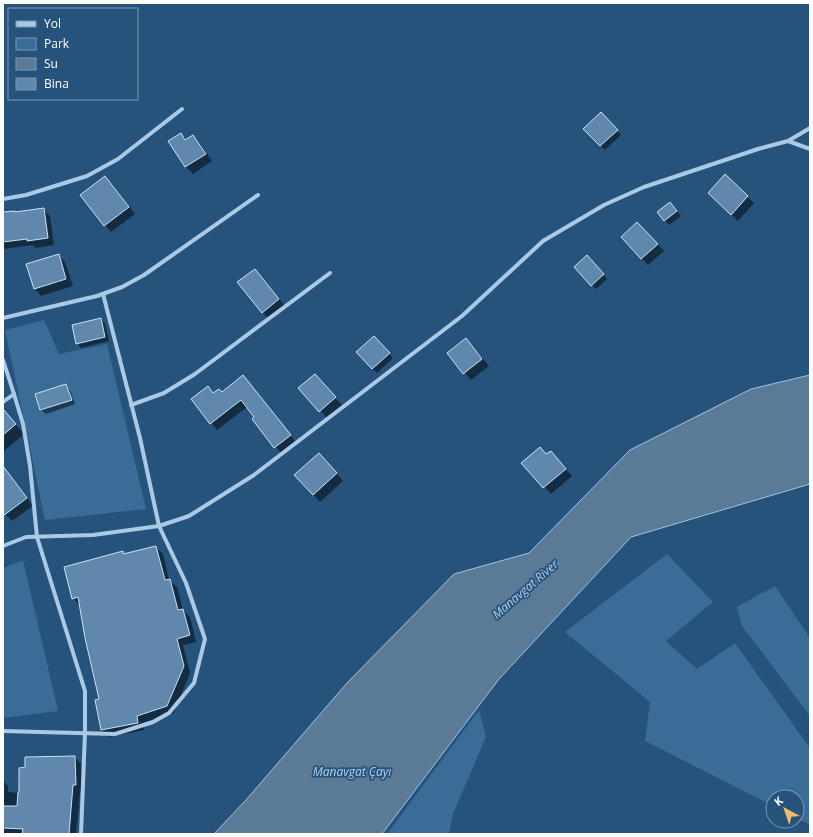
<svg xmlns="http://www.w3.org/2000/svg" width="813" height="837" viewBox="0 0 813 837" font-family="'Open Sans',sans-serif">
<rect width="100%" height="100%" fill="#26537b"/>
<g fill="#3a6c98">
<path d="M44 320 59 354 107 344 146 509 45 520 5 330Z"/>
<path d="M667 554 713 602 666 641 697 669 735 643 810 748V825L797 818V797H773V806L645 741 650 702 565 632Z"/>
<path d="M23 560 58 711 3 718V568Z"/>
<path d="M775 586 810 638V716L742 626 737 607Z"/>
<path d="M479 710 486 737 453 814 449 834H387Z"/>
</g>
<path fill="#5a7a96" stroke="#9ec5e4" d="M810 375V484L631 537 499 679 382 834H214L246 800 347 683 454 574 529 553 630 450 751 389Z"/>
<g fill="#0007">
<path d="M601 113 621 135 605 150 585 129Z"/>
<path d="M181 134 187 140 193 136 200 143 212 161 193 174 186 167 170 141Z"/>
<path d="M725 176 754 203 738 221 716 200Z"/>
<path d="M105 177 112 184 135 214 111 232 105 225Z"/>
<path d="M674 208 681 216 669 225 658 212Z"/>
<path d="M43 209 50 216 54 245 35 248 33 245 3 249V213H16Z"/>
<path d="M644 230 664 251 648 265 622 237Z"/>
<path d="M58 255 65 262 73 286 41 296 35 289Z"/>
<path d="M591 261 607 279 596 289 575 268Z"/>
<path d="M255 270 285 306 269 319 262 312Z"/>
<path d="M101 319 105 324 109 341 81 348 77 343Z"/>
<path d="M466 339 489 366 471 380 448 353Z"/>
<path d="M379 342 393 358 377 373 372 369Z"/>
<path d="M243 376 296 442 282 454 253 419 256 417 247 407 217 430 193 400 208 388 214 394 222 393Z"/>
<path d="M321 382 342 405 327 418 300 388Z"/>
<path d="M66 385 70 390 75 404 46 414 41 410Z"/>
<path d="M3 410 24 434 3 452Z"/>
<path d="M540 448 547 455 557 459 572 476 551 494 523 463Z"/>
<path d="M326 461 343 481 320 502 296 476Z"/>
<path d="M3 466 33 506 12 521 3 512Z"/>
<path d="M156 547 163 554 169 580 177 587 183 610 190 617 196 642 183 645 190 673 174 713 143 723 144 730 109 737 102 730 100 700 80 606 73 598 122 552 125 555Z"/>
<path d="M75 757 81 764 82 792H80L76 834H3V781L8 786V792L20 793Z"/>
</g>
<g fill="#5f88ac" stroke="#cce2f3">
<path d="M601 112 618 130 600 146 583 129Z"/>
<path d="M181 133 185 140 193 135 206 154 185 167 168 141Z"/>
<path d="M725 174 748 196 731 215 708 193Z"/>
<path d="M105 176 129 207 104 226 80 195Z"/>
<path d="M670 202 677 211 664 221 657 212Z"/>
<path d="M44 208 48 238 27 241V239L3 242V212L15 211V212Z"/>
<path d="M637 222 658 244 641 259 621 237Z"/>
<path d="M59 254 66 279 34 289 26 264Z"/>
<path d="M587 255 604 274 591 286 574 267Z"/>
<path d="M255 269 279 299 262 313 237 282Z"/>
<path d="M101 318 105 337 76 344 72 325Z"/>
<path d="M374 336 390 353 372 369 356 352Z"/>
<path d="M466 338 482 359 463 374 447 353Z"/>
<path d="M315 374 336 397 319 412 298 388Z"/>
<path d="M243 375 291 435 274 448 252 419 254 417 241 400 210 424 191 399 208 386 213 393 219 389 222 392Z"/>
<path d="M66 384 72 400 40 410 35 394Z"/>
<path d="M3 409 16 424 3 435Z"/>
<path d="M540 447 546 454 551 451 566 469 543 488 521 463Z"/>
<path d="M319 453 337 473 313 495 294 475Z"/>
<path d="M3 466 27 498 3 516Z"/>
<path d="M156 546 165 580 170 579 178 610 183 609 190 635 177 639 184 666 167 706 137 716 138 723 101 730 95 700 99 699 85 638 78 597 72 599 64 567 123 551V554Z"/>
<path d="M75 756 76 785H73L69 834H22L23 829 3 828V806H17L18 792H19V768L25 767V757Z"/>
</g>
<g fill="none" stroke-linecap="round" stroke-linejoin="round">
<g stroke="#aac9e4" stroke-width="4">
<path d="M788 141 810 149"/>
<path d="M3 199 26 195 87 176 118 159 182 109"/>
<path d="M3 318 97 296 122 287 144 275 258 195"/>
<path d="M3 360 14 394"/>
<path d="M3 402 14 394 23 424 30 466 37 537 85 691V733L81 834"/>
<path d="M131 405 164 393 195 374 330 273"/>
<path d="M3 546 26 537 93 535 159 526 189 516 254 475 462 316 543 241 604 205 644 187 758 149 788 141 810 128"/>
<path d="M3 731 115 734 153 722 169 713 194 683 205 639 186 583 159 526 140 438 103 294"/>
</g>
</g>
<g text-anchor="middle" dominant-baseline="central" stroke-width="3.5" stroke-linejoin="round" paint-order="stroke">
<g font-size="12" font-style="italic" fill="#b5d3ec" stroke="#26537b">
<text transform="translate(525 589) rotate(-41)">Manavgat River</text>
<text x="352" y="771">Manavgat Çayı</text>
</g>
</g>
<rect width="813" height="837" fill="none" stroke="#ffffff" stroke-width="8"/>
<rect x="8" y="8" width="130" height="92" fill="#26537b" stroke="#7d98b0"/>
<rect x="16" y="21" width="20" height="6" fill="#aac9e4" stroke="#7d98b0"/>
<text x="44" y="28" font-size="12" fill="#ffffff">Yol</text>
<rect x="16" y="38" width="20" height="12" fill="#3a6c98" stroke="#7d98b0"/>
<text x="44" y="48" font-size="12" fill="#ffffff">Park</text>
<rect x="16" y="58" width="20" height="12" fill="#5a7a96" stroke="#7d98b0"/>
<text x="44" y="68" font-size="12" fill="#ffffff">Su</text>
<rect x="16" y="78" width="20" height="12" fill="#5f88ac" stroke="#7d98b0"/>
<text x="44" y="88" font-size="12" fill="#ffffff">Bina</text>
<g transform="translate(785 809) rotate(320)"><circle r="19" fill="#26537b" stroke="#7d98b0"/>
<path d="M0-3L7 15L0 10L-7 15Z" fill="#ecbd6f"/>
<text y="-6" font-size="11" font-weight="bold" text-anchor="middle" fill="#ffffff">K</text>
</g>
</svg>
